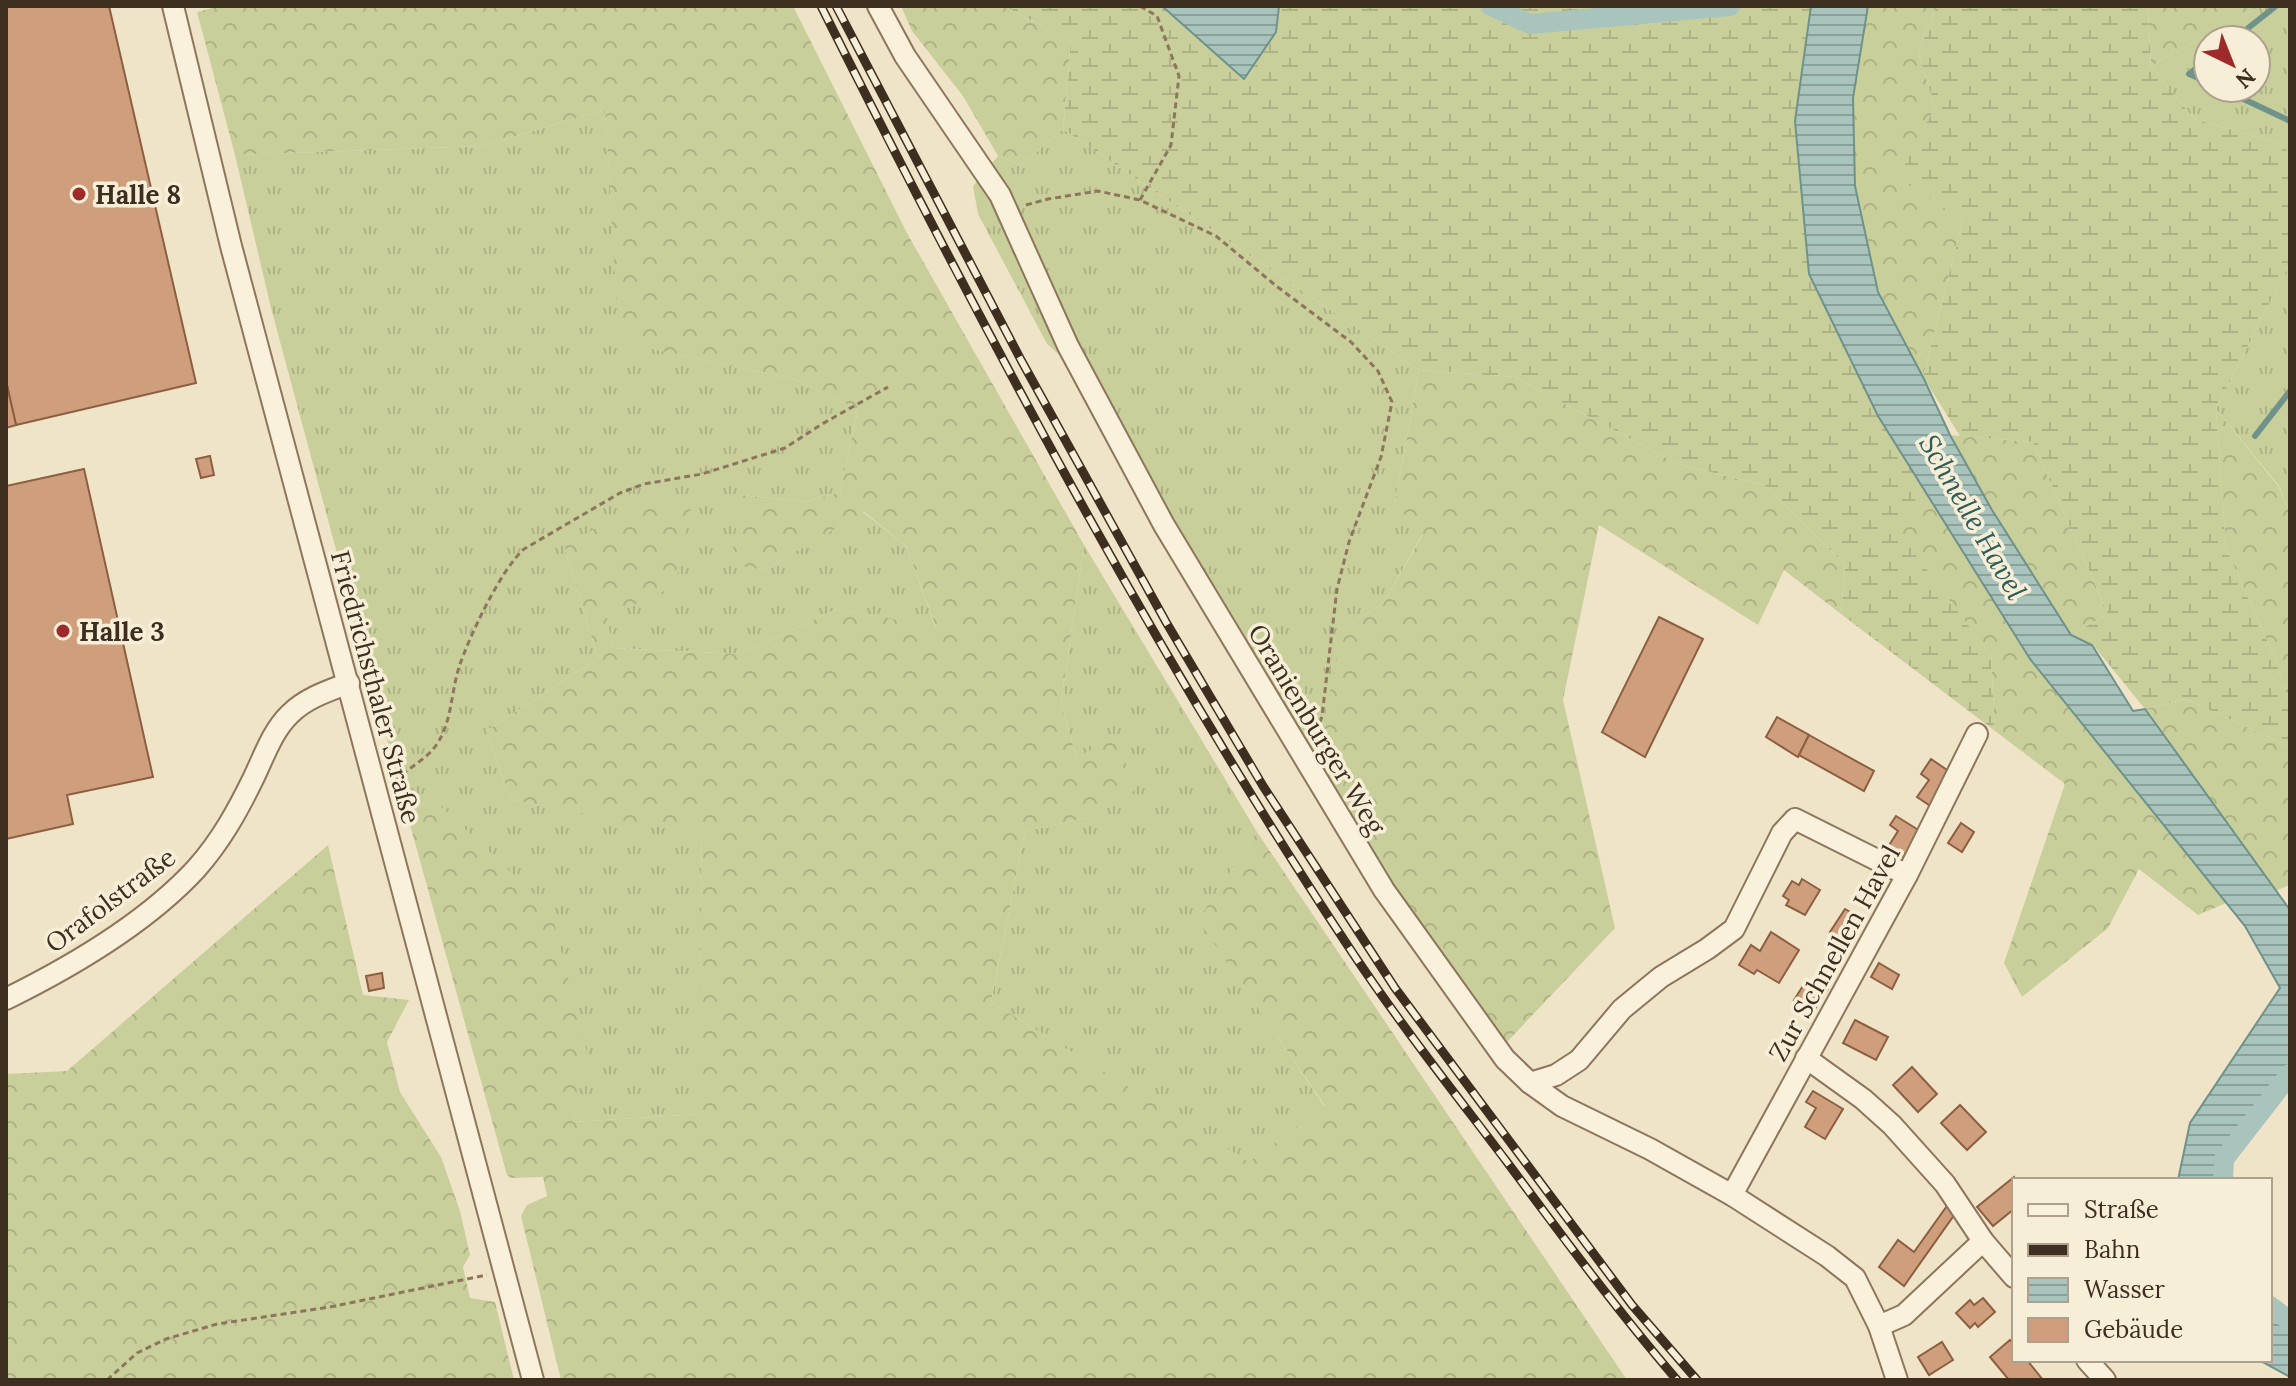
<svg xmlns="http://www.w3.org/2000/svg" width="2296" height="1386" viewBox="0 0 2296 1386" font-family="Lora,serif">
<defs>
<pattern id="grass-tufts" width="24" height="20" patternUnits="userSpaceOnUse" patternTransform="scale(2)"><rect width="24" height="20" fill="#c9cf9b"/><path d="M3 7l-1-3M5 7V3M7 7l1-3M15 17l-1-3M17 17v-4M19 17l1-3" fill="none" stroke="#aeb285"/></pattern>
<pattern id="forest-crowns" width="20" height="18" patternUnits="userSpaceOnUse" patternTransform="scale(2)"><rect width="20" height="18" fill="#c9cf9b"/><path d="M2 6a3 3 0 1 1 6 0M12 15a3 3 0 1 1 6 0" fill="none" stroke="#aeb285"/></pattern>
<pattern id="wetland-marsh" width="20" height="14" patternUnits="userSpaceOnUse" patternTransform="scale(2)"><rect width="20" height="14" fill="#c9cf9b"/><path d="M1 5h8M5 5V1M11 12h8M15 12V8" fill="none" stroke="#aeb285"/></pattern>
<pattern id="water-rules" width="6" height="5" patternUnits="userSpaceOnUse" patternTransform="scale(2)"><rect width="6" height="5" fill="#a9c4bc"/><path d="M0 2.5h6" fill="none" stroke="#8ba098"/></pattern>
</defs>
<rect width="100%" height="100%" fill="#f0e4c8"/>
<g fill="url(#grass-tufts)" fill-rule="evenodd">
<path d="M2260 6H2290V153L2278 143 2194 119 2151 66ZM2208 40H2256V88H2208Z"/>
<path d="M605 110 620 342 793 379 858 409 840 492 807 502 741 495 764 570 863 512 906 546 936 628 837 609 741 654 613 648 606 617 577 540 564 546 598 658 486 731 511 800 702 834 699 1114 573 1122 586 1052 432 798 407 814 271 308 235 155 483 146Z"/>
<path d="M1063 129 1419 370 1395 503 1422 535 1383 604 1344 627 1328 707 1310 768 1098 388 1047 344 978 214 973 186 998 156 1021 165Z"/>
<path d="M2290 262V513L2279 486 2216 409Z"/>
<path d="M1084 545 1257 832 1199 920 1325 1107 1249 1163 991 1002 1025 831 1087 818 1076 757 1061 703Z"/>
</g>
<g fill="url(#forest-crowns)">
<path d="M220 6H793L908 235 1084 545 1061 703 1076 757 1115 739 1137 789 1087 818 1025 831 991 1002 1249 1162 1325 1106 1198 920 1257 832 1627 1380H561L521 1216 527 1205 547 1196 543 1177 511 1178 507 1175 407 814 432 798 551 910 587 1052 573 1122 698 1114 702 835 511 800 486 731 598 658 564 546 652 496 692 503 675 586 607 617 613 648 741 654 837 609 936 627 906 546 864 512 764 570 731 564 741 495 807 502 840 492 858 409 793 379 619 342 605 110 483 146 235 155 197 12Z"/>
<path d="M901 6H1004L1071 41 1063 129 1021 165 998 156 963 96 912 31Z"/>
<path d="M1868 6H1937L1918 52 1935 107 1899 178 1963 220 1923 377 1878 292 1855 186 1853 98Z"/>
<path d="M2151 6H2260L2151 66 2148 12Z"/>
<path d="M1419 370 1514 377 1678 464 1764 485 1845 564 1841 614 1784 570 1758 625 1599 525 1563 700 1615 928 1506 1043 1310 768 1327 709 1342 628 1383 604 1422 536 1395 503Z"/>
<path d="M2216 409 2279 487 2290 513V705L2274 656 2226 548Z"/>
<path d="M1950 435 2033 442 2108 614 2071 635 1992 510Z"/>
<path d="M1923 488 2030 659 2226 903 2198 915 2139 869 2108 928 2022 997 2004 963 2065 784 1995 731 1991 656 1896 530Z"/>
<path d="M2186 699 2290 747V885L2275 891 2133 712Z"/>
<path d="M328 845 363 995 409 1000 387 1042 400 1092 441 1157 460 1211 470 1255 463 1267 470 1298 495 1302 514 1380H6V1074L67 1071Z"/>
</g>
<g fill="url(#wetland-marsh)">
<path d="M1004 6H1162L1244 78 1276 32 1279 6H1811L1795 121 1809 274 1878 416 1923 488 1897 530 1991 656 1995 731 1841 614 1845 564 1764 485 1678 464 1514 377 1419 370 1063 129 1071 41Z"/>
<path d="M1937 6H2151L2148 12 2151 66 2194 119 2278 143 2290 153V262L2216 409 2226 548 2274 656 2290 705V747L2186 699 2145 709 2093 645 2071 635 2108 614 2033 442 1960 436 1923 377 1963 220 1898 178 1935 107 1918 52Z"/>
</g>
<g fill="url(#water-rules)" stroke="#6f938a" stroke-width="2">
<path d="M1162 6H1279L1276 32 1244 79Z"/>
<path d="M1811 6H1868L1853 98 1855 186 1878 292 1923 377 1950 435 1992 510 2071 635 2092 645 2133 711 2145 709 2290 910V1074L2224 1159 2223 1180H2178L2190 1123 2280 988 2245 926 2030 659 1878 416 1809 274 1795 121Z"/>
<path d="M2270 1306 2290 1321V1377L2259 1360H2270Z"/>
</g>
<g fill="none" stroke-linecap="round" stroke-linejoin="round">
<g stroke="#6f938a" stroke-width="6">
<path d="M2233 40 2276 6"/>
<path d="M2208 59 2189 74 2208 82"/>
<path d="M2220 88 2290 121"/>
<path d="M2255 436 2290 391"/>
</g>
<g stroke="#a9c4bc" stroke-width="20">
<path d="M1491 6 1530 24 1730 6"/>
<path d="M2223 1180 2224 1159 2290 1074"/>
<path d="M2270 1306 2290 1321"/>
</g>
</g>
<g fill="#cf9f7d" stroke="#8d5f41" stroke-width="2">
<path d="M6 6H109L196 383 16 425 6 381Z"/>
<path d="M6 381 16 425 6 428Z"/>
<path d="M210 456 214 475 201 478 196 459Z"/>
<path d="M84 469 153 777 67 795 73 824 6 839V486Z"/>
<path d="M1659 617 1703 639 1645 757 1602 732Z"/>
<path d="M1777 717 1809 735 1798 757 1766 737Z"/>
<path d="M1809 735 1874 771 1864 791 1799 755Z"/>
<path d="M1931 759 1953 774 1932 807 1917 797 1929 780 1921 774Z"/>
<path d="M1896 816 1920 831 1903 857 1888 847 1898 831 1890 825Z"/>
<path d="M1961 823 1974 832 1962 852 1948 843Z"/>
<path d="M1802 879 1820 890 1805 915 1786 905 1789 900 1783 896 1792 881 1799 885Z"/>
<path d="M1845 909 1859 917 1854 926 1858 929 1849 944 1830 932Z"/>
<path d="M1771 932 1799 950 1779 983 1757 970 1754 974 1739 965 1751 945 1760 951Z"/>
<path d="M1879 963 1899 975 1892 989 1871 977Z"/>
<path d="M382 973 384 988 369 991 366 976Z"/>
<path d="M1814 982 1828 989 1811 1015 1801 1010 1804 1005 1794 1000 1804 984 1811 988Z"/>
<path d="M1855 1020 1888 1037 1876 1060 1843 1043Z"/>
<path d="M1912 1067 1937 1094 1918 1112 1893 1085Z"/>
<path d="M1813 1091 1843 1109 1825 1139 1805 1127 1816 1108 1806 1102Z"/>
<path d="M1960 1105 1986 1132 1967 1150 1941 1123Z"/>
<path d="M2014 1177 2016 1180 2014 1209 1993 1226 1977 1207Z"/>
<path d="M1949 1203 1957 1211 1904 1286 1879 1267 1898 1240 1914 1252Z"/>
<path d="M1983 1298 1995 1312 1978 1327 1975 1323 1970 1328 1956 1313 1970 1300 1974 1305Z"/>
<path d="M2010 1340 2014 1345V1360H2027L2043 1380H2009L1990 1357Z"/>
<path d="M1942 1342 1953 1360 1929 1375 1918 1357Z"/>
</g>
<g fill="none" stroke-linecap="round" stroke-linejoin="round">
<defs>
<g id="minor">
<path d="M173 6 231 246 533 1380"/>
<path d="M878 6 905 56 1000 195 1068 346 1164 525 1384 890 1505 1059 1530 1083 1562 1106 1650 1149 1732 1195 1827 1256 1855 1278 1879 1326 1897 1380"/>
<path d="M6 999C71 967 146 923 196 869 221 841 238 810 254 777 264 756 273 730 290 714 306 698 328 691 349 683"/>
<path d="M1806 1058 1863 1099 1892 1125 1945 1184 1983 1241 2014 1277"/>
<path d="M1530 1083 1556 1075 1579 1060 1622 1009 1661 977 1707 949 1734 929 1782 833 1795 819 1907 875"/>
<path d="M1732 1195 1907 875 1977 734"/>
<path d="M1879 1326 1904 1315 1983 1241"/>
<path d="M2087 1360 2105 1380"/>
</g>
</defs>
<use href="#minor" stroke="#8d765c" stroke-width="24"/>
<g stroke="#8d765c" stroke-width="3" stroke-dasharray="6 4" stroke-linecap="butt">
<path d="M1140 200 1171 145 1179 76 1157 16 1140 6"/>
<path d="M1026 205 1048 199 1098 191 1140 200 1216 236 1275 285 1351 342 1378 371 1392 402 1381 457 1349 542 1337 589 1322 716 1315 738"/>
<path d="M394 780C408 769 428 758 437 744 452 721 451 693 459 667 470 635 500 571 524 549L620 493 644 484 702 474 785 448 822 424 888 387"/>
<path d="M107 1380 137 1353 166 1339 217 1324 330 1307 487 1275"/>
</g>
<use href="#minor" stroke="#faf1dc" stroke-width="20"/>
<defs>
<g id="rail">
<path d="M821 6C983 329 1152 651 1352 952 1400 1024 1454 1092 1507 1162 1562 1236 1617 1310 1677 1380"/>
<path d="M836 6 1021 360 1166 622 1263 786 1395 988 1632 1305 1697 1380"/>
</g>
</defs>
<use href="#rail" stroke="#3d2e20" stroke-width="9"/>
<use href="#rail" stroke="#f7eed8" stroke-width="6" stroke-dasharray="18" stroke-linecap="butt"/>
</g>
<g fill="#9e2a2b" stroke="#f7eed8" stroke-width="3">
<circle cx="79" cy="194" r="8"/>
<circle cx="63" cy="631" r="8"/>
</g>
<g text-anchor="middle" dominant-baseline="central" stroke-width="7" stroke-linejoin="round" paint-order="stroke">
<g font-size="26" font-weight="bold" fill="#3d2e20" stroke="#f7eed8" text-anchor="start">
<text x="95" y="194">Halle 8</text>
<text x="79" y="631">Halle 3</text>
</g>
<g font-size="26" fill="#3d2e20" stroke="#f7eed8">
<text transform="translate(376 687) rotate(75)">Friedrichsthaler Straße</text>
<text transform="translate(1317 729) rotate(59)">Oranienburger Weg</text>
<text transform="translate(110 900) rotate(-37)">Orafolstraße</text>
<text transform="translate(1834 953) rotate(-61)">Zur Schnellen Havel</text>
</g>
<g font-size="28" font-style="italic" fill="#2f5d5a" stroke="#f7eed8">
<text transform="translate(1973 517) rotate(60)">Schnelle Havel</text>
</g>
</g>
<rect width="2296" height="1386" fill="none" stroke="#3d2e20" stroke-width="16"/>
<rect x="2012" y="1178" width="260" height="184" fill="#f7eed8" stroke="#ada18e" stroke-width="2"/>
<rect x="2028" y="1204" width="40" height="12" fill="#faf1dc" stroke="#ada18e" stroke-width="2"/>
<text x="2084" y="1218" font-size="24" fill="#3d2e20">Straße</text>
<rect x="2028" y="1244" width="40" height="12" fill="#3d2e20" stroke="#ada18e" stroke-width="2"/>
<text x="2084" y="1258" font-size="24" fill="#3d2e20">Bahn</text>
<rect x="2028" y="1278" width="40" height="24" fill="url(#water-rules)" stroke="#ada18e" stroke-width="2"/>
<text x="2084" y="1298" font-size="24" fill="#3d2e20">Wasser</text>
<rect x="2028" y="1318" width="40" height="24" fill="#cf9f7d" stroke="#ada18e" stroke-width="2"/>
<text x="2084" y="1338" font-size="24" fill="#3d2e20">Gebäude</text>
<g transform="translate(2232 64) rotate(137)"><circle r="38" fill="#f7eed8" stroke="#ada18e" stroke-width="2"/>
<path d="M0-6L14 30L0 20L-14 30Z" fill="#9e2a2b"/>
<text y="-12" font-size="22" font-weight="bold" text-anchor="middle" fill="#3d2e20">N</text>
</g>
</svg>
